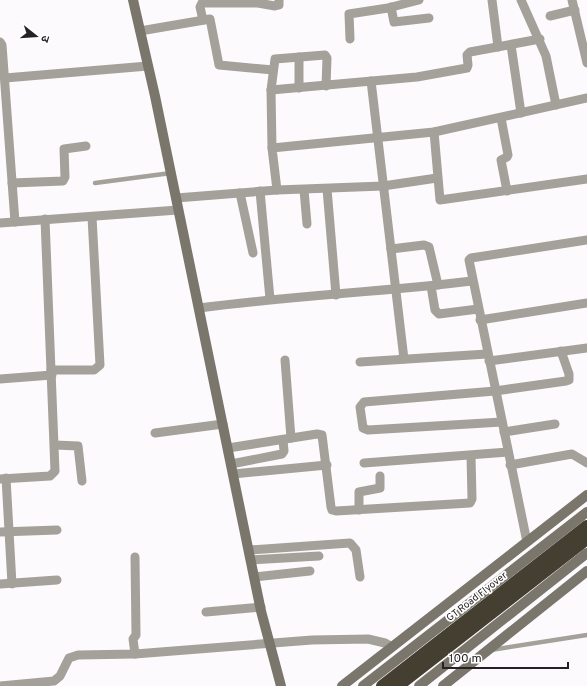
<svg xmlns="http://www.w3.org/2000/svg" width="587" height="686" viewBox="0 0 587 686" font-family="Overpass,'Noto Sans Devanagari',sans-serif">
<rect width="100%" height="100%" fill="#fdfafd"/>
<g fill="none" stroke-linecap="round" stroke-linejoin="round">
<g stroke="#a4a19a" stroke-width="4.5">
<path d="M95 183 171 173"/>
<path d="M491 650 587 635"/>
</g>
<g stroke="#a4a19a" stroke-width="9">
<path d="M492 0 498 47"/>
<path d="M521 0 546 56 556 105"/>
<path d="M572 0 587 63"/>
<path d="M391 7 394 22 429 18"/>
<path d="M550 16 575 10"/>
<path d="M203 20 200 7 202 3H258L275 6 279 5V0"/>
<path d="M140 31 210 19 219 65 273 70"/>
<path d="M350 39 349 14 388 8 419 0"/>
<path d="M0 42 2 45 15 222"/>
<path d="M511 45 521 113"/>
<path d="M5 78 148 66"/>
<path d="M371 81 404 359"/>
<path d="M299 88V57"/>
<path d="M271 90 417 77 467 68 468 65 467 55 470 52 540 39"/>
<path d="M501 118 508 155 507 157 501 160 507 191"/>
<path d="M434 132 440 200 587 179"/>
<path d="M272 148 271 90 275 59 325 55 327 58 326 86"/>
<path d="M12 183 63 181 65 177 64 149 86 146"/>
<path d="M327 189 336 295"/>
<path d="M277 190 383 186 437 178"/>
<path d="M304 190 307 224"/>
<path d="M260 191 270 299"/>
<path d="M240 193 253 253"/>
<path d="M176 198 277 190 272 148 434 132 587 98"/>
<path d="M0 223 178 210"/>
<path d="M391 249 424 245 429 247 438 285"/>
<path d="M431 286 435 310 439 314 478 309"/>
<path d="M199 308C290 296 381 292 472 281"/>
<path d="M480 320 587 303"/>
<path d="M285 360 291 438"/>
<path d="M489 361 587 348"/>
<path d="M360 362 487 354"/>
<path d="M51 370H94L100 365 92 217"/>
<path d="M0 379 52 375"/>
<path d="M502 422 368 430 363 428 360 407 364 402 495 391 566 381 569 380V374L561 351"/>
<path d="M504 432 555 424"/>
<path d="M155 433 223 424"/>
<path d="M55 445 78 446 82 481"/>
<path d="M228 448 317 434 322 435 331 507 332 510 336 511 470 503 472 499 471 456"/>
<path d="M364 463 508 452"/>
<path d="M231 464 282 454 284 451 283 440"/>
<path d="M510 465 572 454 587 463"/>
<path d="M233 474 327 465"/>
<path d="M6 478 12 584"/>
<path d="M0 479 50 476 55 471 45 219"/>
<path d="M359 510V492L380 488V476"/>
<path d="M0 532 57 530"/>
<path d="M527 542 469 260 471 258 587 240"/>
<path d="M249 550 350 543 356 550 360 577"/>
<path d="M135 557 136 635 133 639 135 654"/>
<path d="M251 560 319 556"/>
<path d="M254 577 310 571"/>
<path d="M0 584 57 580"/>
<path d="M206 612 261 607"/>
<path d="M0 686 54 681 60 676 69 658 78 655 135 654 312 640 368 639 385 643 392 647"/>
</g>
<g stroke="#7a766c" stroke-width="10">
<path d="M133 0 155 96 261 611 281 686"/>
<path d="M342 686 587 495"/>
<path d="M363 686 587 512"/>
<path d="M419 686 587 553"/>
<path d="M443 686 587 571"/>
</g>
<g stroke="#443f31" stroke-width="12">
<path d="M382 686 587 526"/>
<path d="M398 686 587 539"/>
</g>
</g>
<g text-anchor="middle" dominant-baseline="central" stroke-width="3.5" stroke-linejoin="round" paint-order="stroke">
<g font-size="10" fill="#262126" stroke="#fff">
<text transform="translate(477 597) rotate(-38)">GT Road Flyover</text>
</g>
</g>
<g transform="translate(36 36) rotate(107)" stroke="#ffffff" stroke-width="3" paint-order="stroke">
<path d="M0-3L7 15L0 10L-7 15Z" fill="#262126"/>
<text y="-6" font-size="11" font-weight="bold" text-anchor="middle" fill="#262126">उ</text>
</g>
<path d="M443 662v6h125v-6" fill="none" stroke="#262126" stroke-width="2"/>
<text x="449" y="662" font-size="12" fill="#262126" stroke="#ffffff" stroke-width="3" paint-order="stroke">100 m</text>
</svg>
